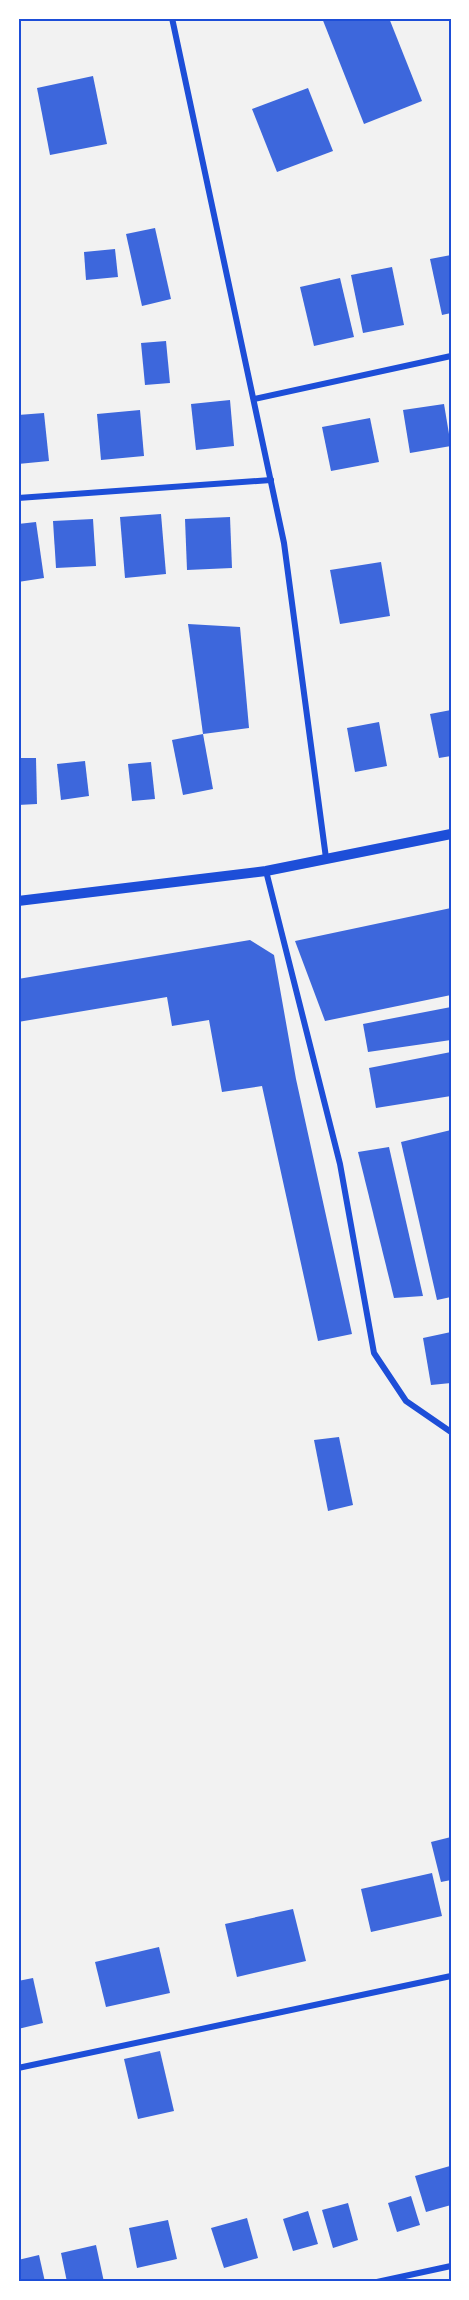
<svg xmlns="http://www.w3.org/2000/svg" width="469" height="2300" viewBox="0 0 469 2300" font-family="'Alegreya Sans',sans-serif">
<rect width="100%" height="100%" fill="#f2f2f2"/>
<g fill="#3d67dc">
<path d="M322 18H389L422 101 364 124Z"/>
<path d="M93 76 107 144 50 155 37 88Z"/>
<path d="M308 88 333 151 277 172 252 109Z"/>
<path d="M155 228 171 299 142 306 126 234Z"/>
<path d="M115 249 118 277 86 280 84 252Z"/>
<path d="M451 255V313L442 315 430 259Z"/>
<path d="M392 267 404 325 363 333 351 275Z"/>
<path d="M340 278 354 337 314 346 300 287Z"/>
<path d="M166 341 170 383 145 385 141 343Z"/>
<path d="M230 400 234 446 196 450 191 404Z"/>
<path d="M444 404 451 446 410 453 403 410Z"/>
<path d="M140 410 144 456 101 460 97 414Z"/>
<path d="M44 413 49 461 18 464V415Z"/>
<path d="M370 418 379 462 331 471 322 427Z"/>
<path d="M161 514 166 574 125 578 120 517Z"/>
<path d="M230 517 232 568 187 570 185 519Z"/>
<path d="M93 519 96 566 56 568 53 521Z"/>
<path d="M36 522 44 578 18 582V524Z"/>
<path d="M381 562 390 616 340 624 330 570Z"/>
<path d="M188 624 240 627 249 728 203 734Z"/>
<path d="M451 710V756L439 758 430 714Z"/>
<path d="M379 722 387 766 355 772 347 728Z"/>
<path d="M203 734 213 789 183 795 172 740Z"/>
<path d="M18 758H36L37 804 18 805Z"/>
<path d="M85 761 89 796 61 800 57 764Z"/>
<path d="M151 762 155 799 132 801 128 764Z"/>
<path d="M451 908V995L325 1021 295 941Z"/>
<path d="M250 940 274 955 296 1079 352 1334 318 1341 262 1086 222 1092 209 1020 172 1026 167 997 18 1022V979Z"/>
<path d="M451 1007V1040L368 1052 363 1024Z"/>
<path d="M451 1052V1096L376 1108 369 1068Z"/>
<path d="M451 1130V1297L437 1300 401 1142Z"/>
<path d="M389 1147 423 1296 394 1298 358 1152Z"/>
<path d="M451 1332V1383L431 1385 423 1338Z"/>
<path d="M339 1437 353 1505 328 1511 314 1440Z"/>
<path d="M451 1837V1880L441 1882 431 1842Z"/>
<path d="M432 1873 442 1916 371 1932 361 1889Z"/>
<path d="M293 1909 306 1961 237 1977 225 1924Z"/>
<path d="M159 1947 170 1993 106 2007 95 1962Z"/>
<path d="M33 1978 43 2023 18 2029V1981Z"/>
<path d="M160 2051 174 2111 138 2119 124 2059Z"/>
<path d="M450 2166 451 2205 426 2212 415 2176Z"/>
<path d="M411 2196 420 2225 397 2232 388 2203Z"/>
<path d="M348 2203 358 2240 333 2248 322 2210Z"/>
<path d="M308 2211 318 2244 293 2251 283 2219Z"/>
<path d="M247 2218 258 2258 224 2268 211 2228Z"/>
<path d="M168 2220 177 2259 137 2268 129 2228Z"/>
<path d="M96 2245 104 2282H67L61 2253Z"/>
<path d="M39 2255 45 2282H18V2260Z"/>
</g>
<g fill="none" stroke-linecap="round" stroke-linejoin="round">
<g stroke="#1d4ed8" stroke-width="6">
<path d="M172 18 284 543 326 858"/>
<path d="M254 399 451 356"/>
<path d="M18 498 271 480"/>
<path d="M266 871 340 1164 374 1353 406 1401 451 1432"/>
<path d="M18 2068 451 1976"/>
<path d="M377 2282 451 2266"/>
</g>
<path stroke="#1d4ed8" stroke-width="10" d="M18 901 266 871 451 834"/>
</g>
<rect width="469" height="2300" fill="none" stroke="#ffffff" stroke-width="39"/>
<rect x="20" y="20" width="430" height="2260" fill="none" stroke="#1d4ed8" stroke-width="2"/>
</svg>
